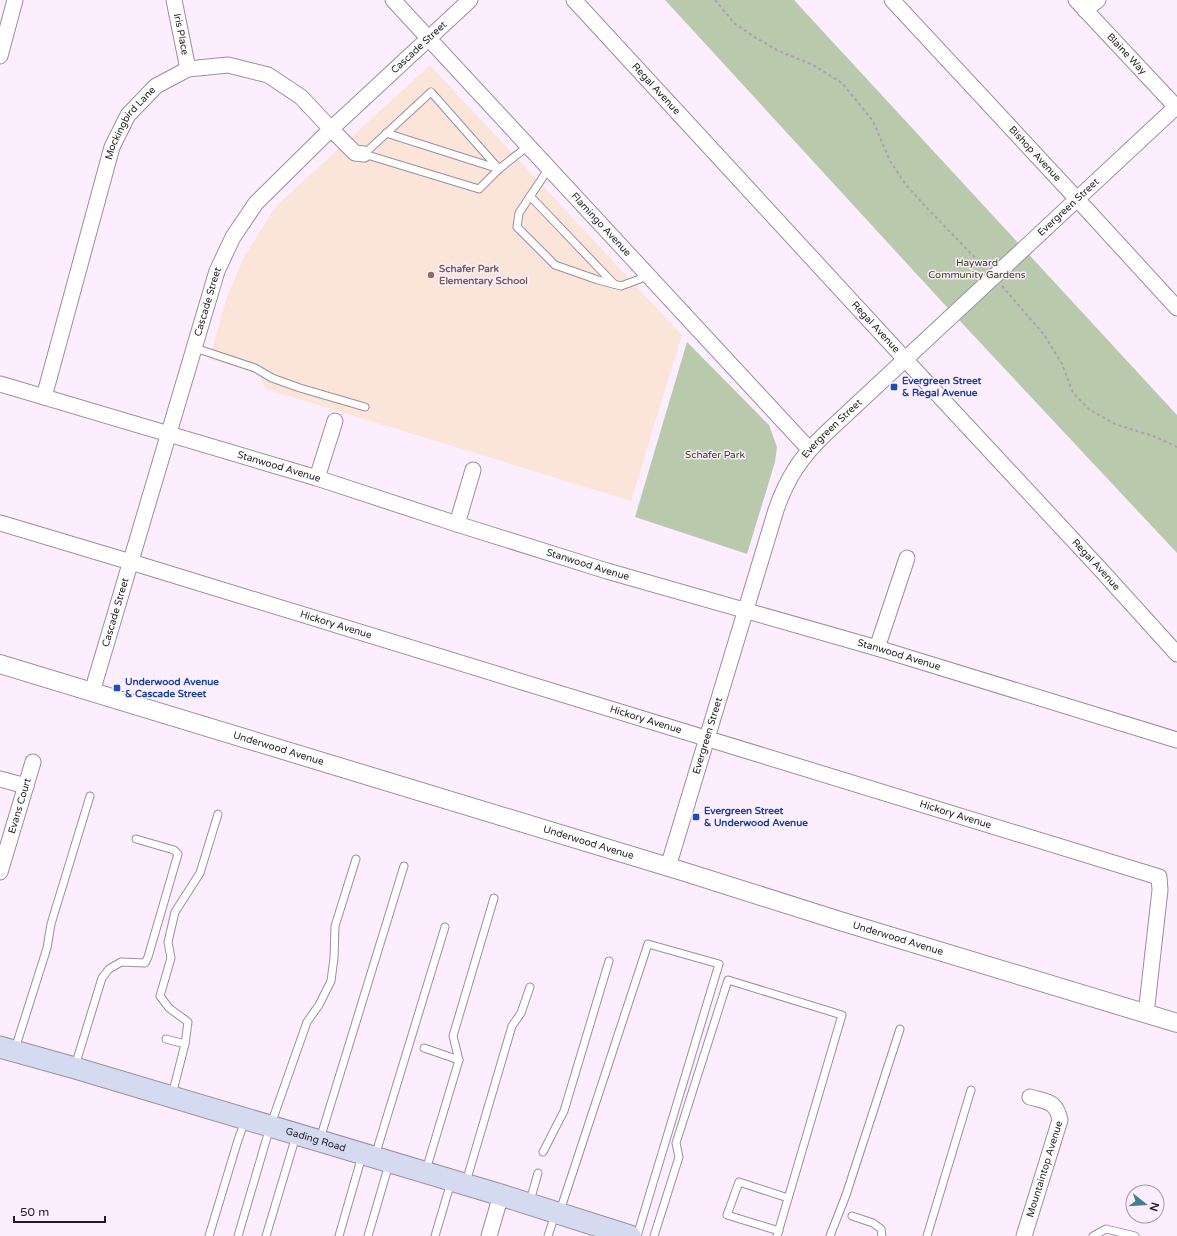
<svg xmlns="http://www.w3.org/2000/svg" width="1177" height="1236" viewBox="0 0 1177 1236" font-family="'Varela Round',sans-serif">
<rect width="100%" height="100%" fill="#fceeff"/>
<path fill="#fbe5d8" d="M430 65 682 335 631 501 266 389 258 374 209 359 228 294 244 257 276 206Z"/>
<g fill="#b9caac">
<path d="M665 0H794L1177 415V553L944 304Z"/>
<path d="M687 342 769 425 777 447 775 462 747 554 635 517Z"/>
</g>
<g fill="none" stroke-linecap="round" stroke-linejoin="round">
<defs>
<g id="service">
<path d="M431 92 499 169 479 189 364 154Z"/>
<path d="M386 133 499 169 528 146"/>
<path d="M549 168 519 213 517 227 555 265 598 280 621 286 648 276"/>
<path d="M530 196 614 284"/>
<path d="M195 348 255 368 272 378 300 388 365 407"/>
<path d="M166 1039 185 1044 172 1095"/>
<path d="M185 1044 188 1022 169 1008 160 996 171 958 168 942 175 912 200 873 218 814"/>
<path d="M424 1048 459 1060"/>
<path d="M15 1049 47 948 51 924 90 796"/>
<path d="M75 1066 102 978 109 969 121 962 145 963 148 957 178 854 174 850 136 839"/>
<path d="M320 1139 404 866"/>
<path d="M543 1152 564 1111 609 961"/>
<path d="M375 1156 445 927"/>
<path d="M426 1170 459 1060 453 1036 494 898"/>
<path d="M466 1182 512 1026 521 1013 530 987"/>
<path d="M530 1201 538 1173"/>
<path d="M560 1211 648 944 719 964 637 1236"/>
<path d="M852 1216 873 1223 881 1229 882 1236"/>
<path d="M779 1231 727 1215 739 1182 788 1198"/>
<path d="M209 1236 238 1140 245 1121"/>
<path d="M238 1236 270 1127 307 1022 319 1005 331 981 334 958 335 926 356 859"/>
<path d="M266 1236 296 1136"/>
<path d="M339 1236 362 1156"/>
<path d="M368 1236 389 1164"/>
<path d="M435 1236 451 1182"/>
<path d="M548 1236 555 1214"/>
<path d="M654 1236 679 1157 676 1143 728 980 842 1015 777 1236"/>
<path d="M830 1236 846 1195 900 1029"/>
<path d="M927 1236 971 1090"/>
<path d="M1093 1236 1106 1229 1135 1236"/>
</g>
<g id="minor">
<path id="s1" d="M174 0 188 69"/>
<path id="s2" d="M393 0 809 449"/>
<path id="s3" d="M574 0 915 370 1101 570 1177 654"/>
<path id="s4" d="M892 0 1089 212 1177 308"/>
<path id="s5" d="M1076 0 1177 108"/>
<path d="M1085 10 1098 0"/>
<path d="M0 56 15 0"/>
<path id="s6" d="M0 384 317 478 457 524 607 571 877 648 1177 740"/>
<path id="s7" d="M44 397 112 147 128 115 156 86 188 69 228 65 268 75 301 97 331 129 355 153 364 154"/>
<path d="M317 478 335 421"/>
<path id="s8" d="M0 523 144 566 1159 877 1160 890 1146 1014"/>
<path d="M457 524 473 470"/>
<path d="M877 648 907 558"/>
<path id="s9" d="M92 692 217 271 233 237 256 203 331 129 470 0"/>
<path d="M0 779 26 786"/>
<path id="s10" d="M668 867 776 510C787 478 801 457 825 434L1177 106"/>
<path id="s11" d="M0 872 33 762"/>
<path d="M489 1236 501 1195"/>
<path id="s12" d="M1024 1236 1060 1120C1056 1100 1046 1102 1030 1097"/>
</g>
<g id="tertiary">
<path id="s13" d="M0 664 685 872 840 921 1177 1023"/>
</g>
<g id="secondary">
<path id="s14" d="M0 1047 75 1068 501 1195 630 1236"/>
</g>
</defs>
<use href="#service" stroke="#9e8da0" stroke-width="9"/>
<use href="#minor" stroke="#9e8da0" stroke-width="17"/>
<use href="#tertiary" stroke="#9e8da0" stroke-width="20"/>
<use href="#secondary" stroke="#9e8da0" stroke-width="23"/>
<g stroke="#aba0ae" stroke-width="2" stroke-dasharray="3 3" stroke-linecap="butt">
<path d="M715 0 734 23 756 38 779 51 813 65 842 83 873 121 890 161 906 185 925 206 985 268"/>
<path d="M1002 286 1045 336 1062 364 1073 393 1090 410 1115 424 1156 437 1177 447"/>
</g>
<use href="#service" stroke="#fff" stroke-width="7"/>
<use href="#minor" stroke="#fff" stroke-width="15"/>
<use href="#tertiary" stroke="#fff" stroke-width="18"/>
<use href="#secondary" stroke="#d4dbf1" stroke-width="21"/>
</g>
<circle fill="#8d6e63" stroke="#fceeff" stroke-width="1.5" cx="431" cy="275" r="4"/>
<g fill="#1a4fb4" stroke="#fceeff" stroke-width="1.5">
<rect x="890" y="383" width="8" height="8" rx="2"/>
<rect x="113" y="684" width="8" height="8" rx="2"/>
<rect x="692" y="813" width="8" height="8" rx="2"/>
</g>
<g text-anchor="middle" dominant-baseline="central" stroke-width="3" stroke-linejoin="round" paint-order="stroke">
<g font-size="10" fill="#211b22" stroke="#fceeff">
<text stroke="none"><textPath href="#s1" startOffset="35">Iris Place</textPath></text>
<text stroke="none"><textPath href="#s9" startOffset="743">Cascade Street</textPath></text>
<text stroke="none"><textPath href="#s5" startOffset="74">Blaine Way</textPath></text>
<text stroke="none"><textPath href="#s3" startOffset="121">Regal Avenue</textPath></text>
<text stroke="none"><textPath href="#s7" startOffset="289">Mockingbird Lane</textPath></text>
<text stroke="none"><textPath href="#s4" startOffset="210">Bishop Avenue</textPath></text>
<text stroke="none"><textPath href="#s10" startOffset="797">Evergreen Street</textPath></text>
<text stroke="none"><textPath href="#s2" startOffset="306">Flamingo Avenue</textPath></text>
<text stroke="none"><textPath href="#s9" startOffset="407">Cascade Street</textPath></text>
<text stroke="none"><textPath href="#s3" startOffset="445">Regal Avenue</textPath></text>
<text stroke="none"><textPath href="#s10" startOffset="473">Evergreen Street</textPath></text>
<text stroke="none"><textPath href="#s6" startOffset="291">Stanwood Avenue</textPath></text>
<text stroke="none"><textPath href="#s6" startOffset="615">Stanwood Avenue</textPath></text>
<text stroke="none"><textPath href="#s3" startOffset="769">Regal Avenue</textPath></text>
<text stroke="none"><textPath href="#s9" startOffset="83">Cascade Street</textPath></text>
<text stroke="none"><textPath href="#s8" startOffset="351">Hickory Avenue</textPath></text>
<text stroke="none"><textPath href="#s6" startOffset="939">Stanwood Avenue</textPath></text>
<text stroke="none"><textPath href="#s8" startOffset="675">Hickory Avenue</textPath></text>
<text stroke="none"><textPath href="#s10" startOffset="137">Evergreen Street</textPath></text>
<text stroke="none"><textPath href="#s13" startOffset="291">Underwood Avenue</textPath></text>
<text stroke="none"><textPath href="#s11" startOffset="69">Evans Court</textPath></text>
<text stroke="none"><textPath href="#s8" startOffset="999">Hickory Avenue</textPath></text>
<text stroke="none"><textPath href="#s13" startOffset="615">Underwood Avenue</textPath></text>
<text stroke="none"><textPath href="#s13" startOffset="939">Underwood Avenue</textPath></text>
<text stroke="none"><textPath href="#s14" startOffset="329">Gading Road</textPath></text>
<text stroke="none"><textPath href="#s12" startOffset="70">Mountaintop Avenue</textPath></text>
</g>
<g font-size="10" fill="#2c4906" stroke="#fceeff">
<text x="977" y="263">Hayward<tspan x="977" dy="12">Community Gardens</tspan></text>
<text x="715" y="455">Schafer Park</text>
</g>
<g font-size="10" font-weight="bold" fill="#785e54" stroke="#fceeff" text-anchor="start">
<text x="439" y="269">Schafer Park<tspan x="439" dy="12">Elementary School</tspan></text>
</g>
<g font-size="10" font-weight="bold" fill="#164399" stroke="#fceeff" text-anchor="start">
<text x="902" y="381">Evergreen Street<tspan x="902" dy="12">&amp; Regal Avenue</tspan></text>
<text x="125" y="682">Underwood Avenue<tspan x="125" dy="12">&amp; Cascade Street</tspan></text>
<text x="704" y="811">Evergreen Street<tspan x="704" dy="12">&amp; Underwood Avenue</tspan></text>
</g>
</g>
<g transform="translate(1145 1204) rotate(107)"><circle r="19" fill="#fceeff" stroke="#a49aa7"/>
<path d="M0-3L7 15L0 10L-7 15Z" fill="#3f7f92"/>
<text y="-6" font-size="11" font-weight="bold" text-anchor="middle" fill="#211b22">N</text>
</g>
<path d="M14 1216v6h91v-6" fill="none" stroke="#211b22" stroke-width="2"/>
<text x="20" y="1216" font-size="12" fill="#211b22" stroke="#fceeff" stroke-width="3" paint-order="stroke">50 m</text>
</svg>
